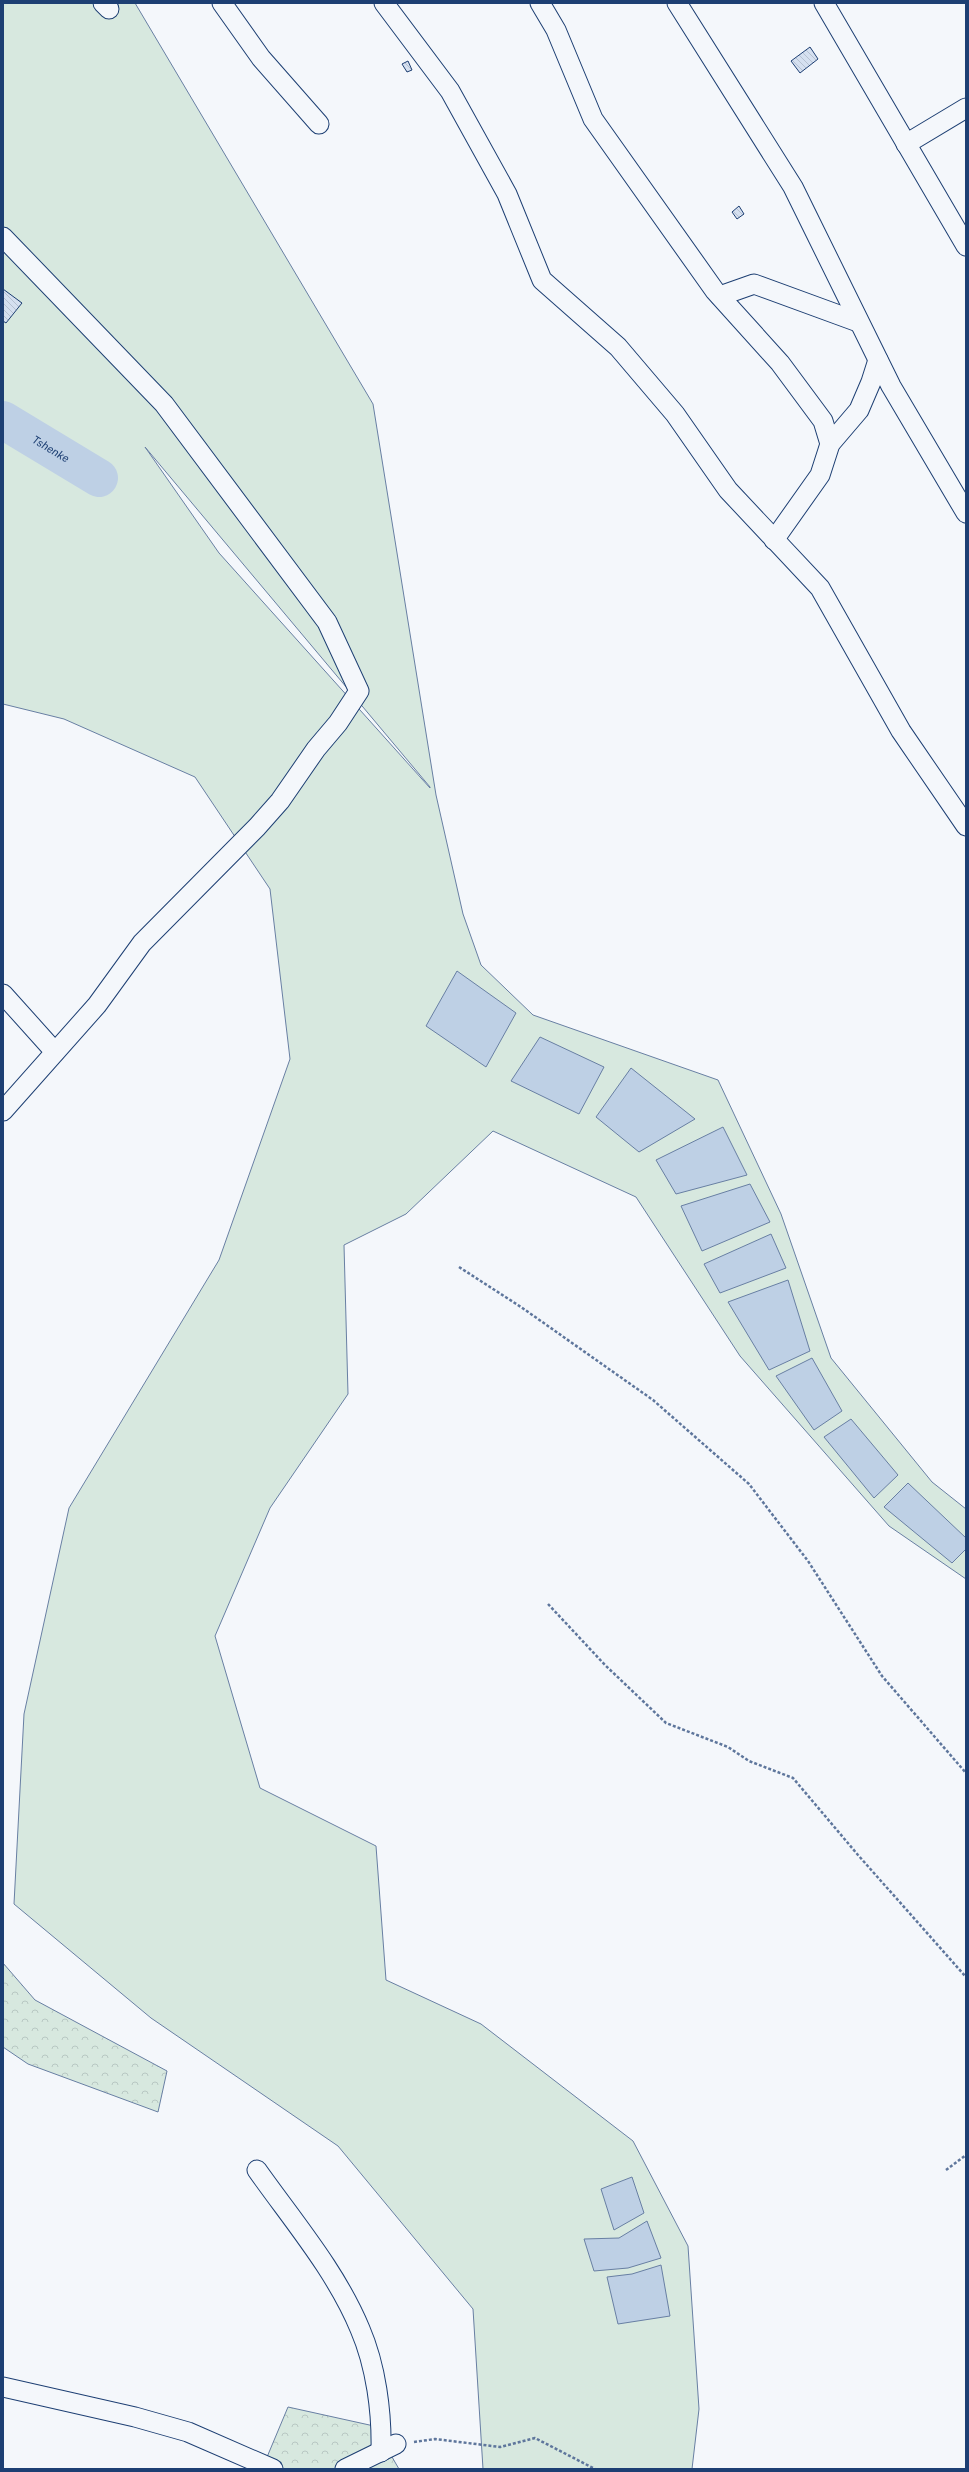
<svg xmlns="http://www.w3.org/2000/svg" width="969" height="2472" viewBox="0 0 969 2472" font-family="'Public Sans',sans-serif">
<defs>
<pattern id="forest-crowns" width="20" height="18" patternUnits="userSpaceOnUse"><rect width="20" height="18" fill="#d7e8df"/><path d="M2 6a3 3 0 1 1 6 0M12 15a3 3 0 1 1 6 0" fill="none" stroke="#b8c8c3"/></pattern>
<pattern id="building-back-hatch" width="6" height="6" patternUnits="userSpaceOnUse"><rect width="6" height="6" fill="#d5e0f0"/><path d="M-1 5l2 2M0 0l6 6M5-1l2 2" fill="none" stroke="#b6c1d1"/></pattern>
</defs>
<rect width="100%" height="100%" fill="#f4f7fb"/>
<path fill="#d7e8df" stroke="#687fa3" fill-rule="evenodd" d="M3 3H135L373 404 436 795 463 914 481 965 533 1015 718 1080 781 1214 831 1358 932 1482 966 1509V1579L889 1526 740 1356 636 1197 493 1131 406 1214 344 1245 348 1394 270 1508 215 1636 260 1788 376 1846 386 1980 481 2024 633 2141 688 2246 699 2409 692 2469H483L473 2309 338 2146 151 2018 14 1904 24 1714 69 1508 219 1260 290 1059 270 889 195 777 64 719 3 704ZM145 447 430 787V788L219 553Z"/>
<g fill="url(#forest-crowns)" stroke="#687fa3">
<path d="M3 1963 35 2000 167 2071 158 2112 28 2064 3 2047Z"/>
<path d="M288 2407 374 2426 399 2469H262Z"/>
</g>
<g fill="#bed0e5" stroke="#687fa3">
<path d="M457 971 516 1013 486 1067 426 1026Z"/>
<path d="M540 1037 604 1067 579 1114 511 1081Z"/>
<path d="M631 1068 695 1119 639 1152 596 1117Z"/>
<path d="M723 1127 747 1175 676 1194 656 1160Z"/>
<path d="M750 1184 770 1222 702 1251 681 1206Z"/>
<path d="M771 1234 786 1268 720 1293 704 1264Z"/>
<path d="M788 1280 810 1351 769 1370 728 1302Z"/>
<path d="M812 1358 842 1411 814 1430 776 1376Z"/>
<path d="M851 1419 898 1475 874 1498 824 1437Z"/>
<path d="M908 1483 966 1538V1549L952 1563 884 1507Z"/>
<path d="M632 2177 644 2213 614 2230 601 2189Z"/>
<path d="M647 2221 661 2258 628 2268 594 2271 584 2239 619 2238Z"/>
<path d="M661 2265 670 2316 618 2324 607 2277 632 2274Z"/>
</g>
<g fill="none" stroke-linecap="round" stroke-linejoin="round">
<path stroke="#bed0e5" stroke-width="38" id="s1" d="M3 420 99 478"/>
</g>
<g fill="url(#building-back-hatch)" stroke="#1d3f73">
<path d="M810 47 818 59 800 73 791 61Z"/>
<path d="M408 61 412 70 407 72 402 64Z"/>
<path d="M739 206 744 214 737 219 732 212Z"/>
<path d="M3 289 22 303 6 323 3 321Z"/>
</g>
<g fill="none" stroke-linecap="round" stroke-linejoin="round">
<defs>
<g id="minor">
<path d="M103 3 109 9"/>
<path d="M222 3 261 58 319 124"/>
<path d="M384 3 450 91 507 194 542 280 618 347 675 414 728 490 820 588 901 731 966 826"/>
<path d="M540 3 556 30 593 119 715 291 780 363 823 421 830 444"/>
<path d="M677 3 793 187 891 386 966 513"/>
<path d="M824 3 966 246"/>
<path d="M906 144 966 108"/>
<path d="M3 237 164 404 327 622 359 691 338 723 316 749 280 801 257 827 142 943 97 1005 3 1111"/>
<path d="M720 296 754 284 858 322"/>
<path d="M774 540 820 475 830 444 859 410 871 382 878 360"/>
<path d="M3 994 55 1052"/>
<path d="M257 2170C293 2221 336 2271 360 2329 376 2366 382 2412 381 2452"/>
<path d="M3 2387 135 2417 188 2432 273 2469"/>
<path d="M345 2469 396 2444"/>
</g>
</defs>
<use href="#minor" stroke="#1d3f73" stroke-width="21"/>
<g stroke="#5e769c" stroke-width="2.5" stroke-dasharray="3 2" stroke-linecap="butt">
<path d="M459 1267 521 1307 653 1400 749 1484 808 1561 882 1676 966 1773"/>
<path d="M548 1604 605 1665 666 1723 728 1747 749 1761 793 1778 858 1855 966 1977"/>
<path d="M946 2170 966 2155"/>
<path d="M414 2442 435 2439 500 2447 535 2438 595 2469"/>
</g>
<use href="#minor" stroke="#f4f7fb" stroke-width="19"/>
</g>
<g text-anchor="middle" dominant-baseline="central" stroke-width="3" stroke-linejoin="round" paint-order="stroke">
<g font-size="11" font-style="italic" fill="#1d3f73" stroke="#f4f7fb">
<text stroke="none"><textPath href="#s1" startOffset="56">Tshenke</textPath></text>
</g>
</g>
<rect width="969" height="2472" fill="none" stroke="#1d3f73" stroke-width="8"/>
</svg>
